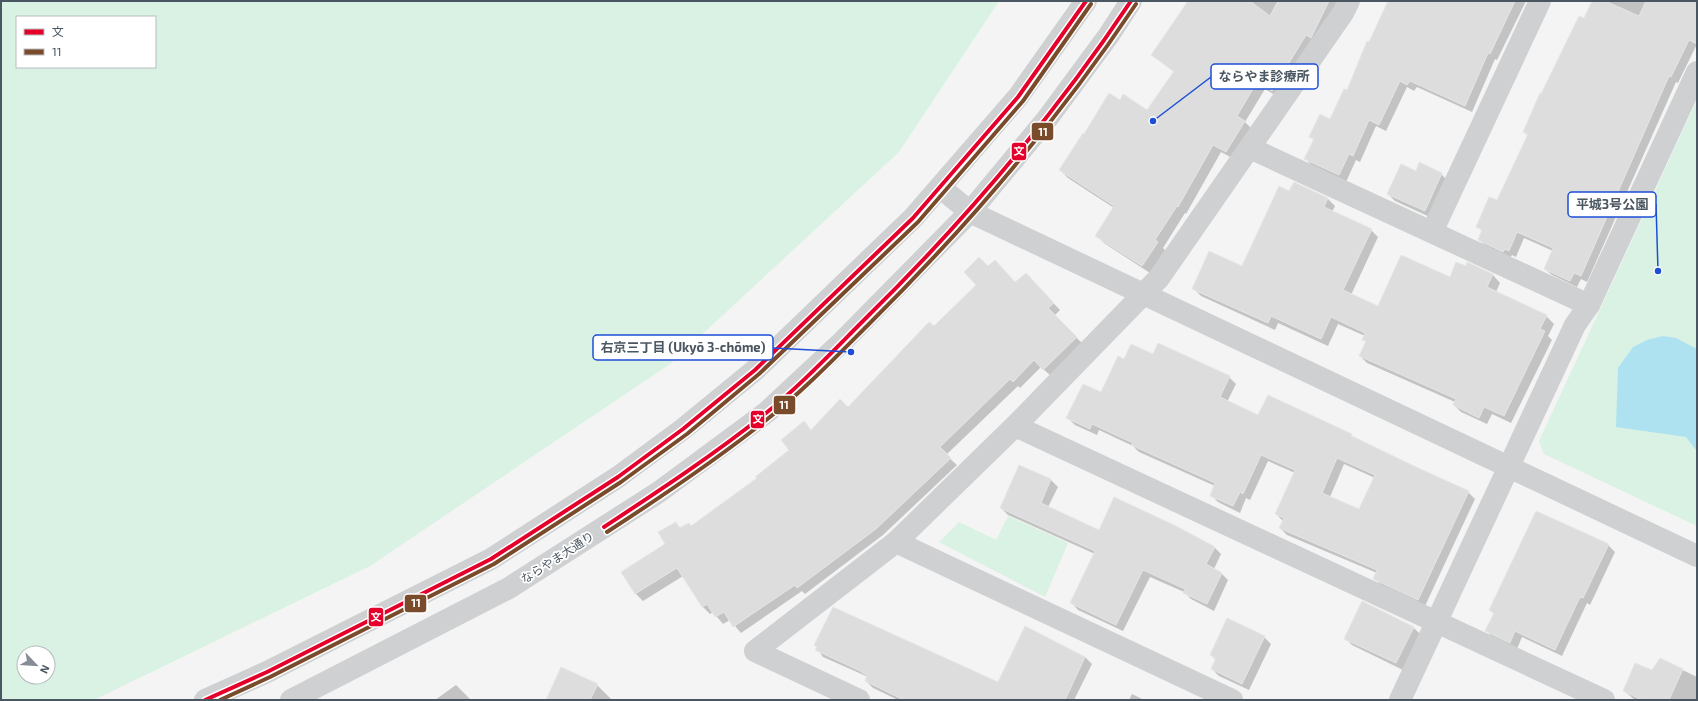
<svg xmlns="http://www.w3.org/2000/svg" width="1698" height="701" viewBox="0 0 1698 701" font-family="'Exo 2','Noto Sans JP',sans-serif">
<rect width="100%" height="100%" fill="#f4f4f4"/>
<g fill="#d9f2e3" fill-rule="evenodd">
<path d="M1 1H999L899 152 670 364 370 566 94 700H1ZM17 17H155V67H17ZM24 653H48V677H24Z"/>
<path d="M1697 100V526L1544 454 1539 441Z"/>
<path d="M1008 516 1068 543 1045 597 939 542 959 522 996 540Z"/>
</g>
<path fill="#aee2f0" d="M1663 336 1676 338 1697 349V451L1686 437 1616 427 1618 368 1633 347 1647 340Z"/>
<g fill="#0003" fill-rule="evenodd">
<path d="M1189 1H1341L1280 98 1265 89 1245 122 1252 129 1234 159 1221 152 1186 214 1185 213 1163 248 1165 250 1150 273 1104 243 1096 235 1114 208 1068 178 1060 170 1085 135 1120 101 1147 111 1174 72 1152 55Z"/>
<path d="M1389 1H1526L1497 60 1495 59 1472 112 1417 87 1414 91 1407 87 1386 131 1376 126 1360 162 1356 160 1346 182 1312 166 1306 159 1314 141 1311 137 1331 120 1347 91Z"/>
<path d="M1593 1H1697V47L1696 46 1678 83 1676 82 1587 282 1581 279 1577 287 1552 275 1545 269 1553 251 1524 238 1516 257 1512 255 1510 258 1486 246 1479 240 1483 232 1477 226 1498 201 1528 136 1524 132 1541 95 1585 20Z"/>
<path d="M1416 172 1441 174 1448 181 1432 218 1395 201 1388 194Z"/>
<path d="M1294 183 1328 199 1335 206 1332 212 1371 230 1378 237 1351 295 1379 308 1450 279 1466 267 1468 264 1493 275 1500 283 1496 292 1546 316 1554 324 1548 336 1552 340 1511 423 1492 414 1487 424 1461 412 1454 405 1455 402 1367 363 1360 356 1366 342 1364 340 1365 336 1338 324 1328 346 1278 323 1275 330 1201 296 1193 288 1242 268Z"/>
<path d="M988 267 1016 283 1032 281 1060 310 1054 316 1083 344 1051 376 1041 367 1020 388 1018 386 946 455 957 465 883 535 805 594 802 591 741 633 730 620 723 624 713 612 710 614 703 607 683 576 643 601 636 594 622 572 666 544 675 523 681 528 691 526 758 479 812 431 848 408 978 286Z"/>
<path d="M1153 356 1229 377 1236 384 1227 402 1259 417 1269 396 1468 492 1475 499 1425 606 1381 585 1374 578 1377 573 1287 535 1280 528 1283 521 1276 514 1295 473 1268 461 1250 500 1246 498 1240 513 1218 502 1211 495 1215 486 1139 452 1133 446 1099 430 1097 435 1075 425 1068 418 1101 394 1125 360ZM1344 464 1375 478 1360 511 1330 497Z"/>
<path d="M1019 466 1051 480 1058 487 1048 507 1100 531 1214 547 1221 554 1214 569 1222 574 1228 580 1214 611 1191 599 1184 592 1150 577 1123 631 1078 610 1072 603 1095 554 1008 515 1001 508Z"/>
<path d="M1608 545 1615 552 1590 605 1587 603 1562 656 1522 637 1517 649 1493 638 1487 631 1494 614 1490 610Z"/>
<path d="M1413 627 1420 634 1403 670 1352 645 1345 638Z"/>
<path d="M1264 637 1271 644 1249 690 1219 676 1212 669 1216 660 1211 655Z"/>
<path d="M815 645 998 684 1085 657 1092 664 1074 700H898L873 688 866 681 868 677 866 676 823 657Z"/>
<path d="M1660 659 1697 677V700H1635L1624 691 1652 671Z"/>
<path d="M456 685 471 700H435Z"/>
<path d="M597 685 612 700H547Z"/>
<path d="M1132 694 1144 700H1129Z"/>
</g>
<g fill="#ddddde" stroke="#e5e6e7" fill-rule="evenodd">
<path d="M1188 1H1250L1270 16 1278 1H1329L1311 38 1306 35 1272 91 1257 82 1237 116 1245 121 1226 152 1213 145 1178 207 1177 206 1155 240 1158 242 1142 266 1095 236 1114 206 1059 170 1083 133 1084 134 1109 93 1120 100 1123 94 1147 110 1174 71 1151 55Z"/>
<path d="M1388 1H1515L1490 54 1488 53 1465 106 1410 81 1407 85 1400 81 1379 125 1369 120 1353 156 1349 154 1339 175 1304 159 1314 139 1309 137 1320 114 1330 119 1344 89 1347 90 1367 41 1369 42Z"/>
<path d="M1592 1H1605L1639 16 1646 1H1697V44L1689 40 1671 77 1669 76 1581 276 1574 273 1570 281 1544 269 1553 248 1517 232 1509 251 1505 249 1503 252 1478 240 1482 230 1476 227 1489 197 1497 200 1528 134 1523 132 1540 93 1541 94 1579 16 1584 18Z"/>
<path d="M1419 162 1442 173 1425 211 1387 194 1401 164 1416 171Z"/>
<path d="M1294 182 1328 198 1324 207 1372 229 1343 290 1378 306 1401 255 1450 277 1456 262 1466 266 1467 262 1493 274 1487 287 1547 315 1540 329 1545 331 1504 416 1484 407 1479 418 1453 405 1456 399 1359 356 1366 341 1362 340 1365 333 1331 317 1321 339 1271 316 1268 323 1192 289 1209 251 1242 266 1279 186 1289 191Z"/>
<path d="M979 257 988 266 995 260 1015 282 1026 273 1054 303 1048 308 1077 337 1043 370 1034 360 1013 382 1010 379 940 447 951 458 876 529 797 588 795 585 733 627 724 612 715 617 707 604 702 607 677 568 635 594 621 572 665 544 658 532 676 522 679 528 689 523 691 526 757 478 755 477 789 450 781 440 804 421 811 430 840 399 848 407 929 322 934 326 976 285 964 272Z"/>
<path d="M1158 343 1230 376 1220 397 1258 415 1268 395 1352 434 1351 436 1409 464 1469 491 1418 600 1373 579 1377 570 1279 528 1284 518 1275 514 1295 470 1261 455 1243 494 1240 492 1233 506 1210 496 1215 483 1131 445 1133 443 1092 424 1090 429 1066 418 1083 384 1101 392 1118 356 1124 359 1131 344 1153 354ZM1337 458 1375 475 1359 509 1322 493Z"/>
<path d="M1019 465 1051 479 1041 503 1099 530 1114 497 1176 526 1215 547 1206 564 1222 573 1207 604 1183 593 1185 589 1143 570 1116 625 1070 603 1095 551 1000 508Z"/>
<path d="M1536 511 1609 544 1583 598 1580 597 1555 650 1515 631 1510 643 1485 631 1494 613 1489 610Z"/>
<path d="M1362 601 1414 627 1396 663 1344 639Z"/>
<path d="M833 607 998 682 1025 626 1085 657 1065 700H904L865 681 867 675 858 670 815 650 817 647 814 645Z"/>
<path d="M1227 618 1265 636 1242 684 1211 669 1216 658 1210 655Z"/>
<path d="M1660 658 1683 669 1669 700H1642L1623 691 1635 663 1652 670Z"/>
<path d="M561 667 598 684 590 700H546Z"/>
</g>
<g fill="none" stroke-linecap="round" stroke-linejoin="round">
<g stroke="#ced0d2" stroke-width="22">
<path d="M1250 148 1589 305"/>
<path d="M1432 232 1540 1"/>
<path d="M1015 426 1604 700"/>
<path d="M896 542 1232 700"/>
<path d="M859 700 755 651 896 542 1015 426 1159 278 1343 13 1349 1"/>
<path d="M1400 700 1575 325 1589 305 1697 72"/>
</g>
<g stroke="#ced0d2" stroke-width="22">
<path d="M941 188 970 212 1697 556"/>
<path d="M205 700 267 672 491 559 618 477 683 429 755 370 913 218 1018 97 1086 1"/>
<path d="M291 700 509 588 659 492 767 412 842 342 970 212 1047 119 1109 35 1131 1"/>
</g>
<defs>
<g id="bus-1">
<path d="M604 527C657 492 712 456 761 417 798 388 830 354 863 321 963 223 1053 118 1131 1"/>
<path d="M205 700 267 672 491 559 618 477 683 429 755 370 913 218 1018 97 1086 1"/>
</g>
<g id="bus-2">
<path d="M607 532C661 497 715 461 765 421 802 392 834 359 867 326 967 227 1058 121 1136 4"/>
<path d="M220 700 270 677 494 564 621 482 687 434 759 374 918 222 1023 101 1091 4"/>
</g>
</defs>
<use href="#bus-1" stroke="#fff" stroke-width="7"/>
<use href="#bus-2" stroke="#fff" stroke-width="7"/>
<use href="#bus-1" stroke="#e4002b" stroke-width="4"/>
<use href="#bus-2" stroke="#7a4b2a" stroke-width="4"/>
</g>
<g text-anchor="middle" dominant-baseline="central" stroke-width="3.5" stroke-linejoin="round" paint-order="stroke">
<g font-size="12" fill="#4a5661" stroke="#fff">
<text transform="translate(557 557) rotate(-33)">ならやま大通り</text>
</g>
</g>
<path fill="none" stroke="#1d4ed8" stroke-width="1.5" d="M1153 121L1211 77M1658 271L1656 204M851 352L773 348"/>
<g fill="#1d4ed8" stroke="#fff" stroke-width="1.5">
<circle cx="1153" cy="121" r="4"/>
<circle cx="1658" cy="271" r="4"/>
<circle cx="851" cy="352" r="4"/>
</g>
<g fill="#fff" stroke="#1d4ed8" stroke-width="1.5">
<rect x="1211" y="64" width="107" height="25" rx="4"/>
<rect x="1568" y="192" width="88" height="25" rx="4"/>
<rect x="593" y="335" width="180" height="25" rx="4"/>
</g>
<g font-size="13" text-anchor="middle" font-weight="bold" fill="#4a5661">
<text x="1264" y="81">ならやま診療所</text>
<text x="1612" y="209">平城3号公園</text>
<text x="683" y="352">右京三丁目 (Ukyō 3-chōme)</text>
</g>
<g stroke="#fff" stroke-width="1.5">
<rect x="1031" y="122" width="23" height="19" rx="4" fill="#7a4b2a"/>
<rect x="1011" y="142" width="16" height="19" rx="4" fill="#e4002b"/>
<rect x="773" y="395" width="23" height="20" rx="4" fill="#7a4b2a"/>
<rect x="750" y="410" width="15" height="19" rx="4" fill="#e4002b"/>
<rect x="404" y="594" width="23" height="19" rx="4" fill="#7a4b2a"/>
<rect x="368" y="607" width="16" height="20" rx="4" fill="#e4002b"/>
</g>
<g font-size="11" text-anchor="middle" font-weight="bold" fill="#fff">
<text x="1043" y="136">11</text>
<text x="1019" y="155">文</text>
<text x="784" y="409">11</text>
<text x="758" y="423">文</text>
<text x="416" y="607">11</text>
<text x="376" y="621">文</text>
</g>
<rect width="1698" height="701" fill="none" stroke="#4a5661" stroke-width="4"/>
<rect x="16" y="16" width="140" height="52" fill="#ffffff" stroke="#b7bbc0"/>
<rect x="24" y="29" width="20" height="6" fill="#e4002b" stroke="#b7bbc0"/>
<text x="52" y="36" font-size="12" fill="#4a5661">文</text>
<rect x="24" y="49" width="20" height="6" fill="#7a4b2a" stroke="#b7bbc0"/>
<text x="52" y="56" font-size="12" fill="#4a5661">11</text>
<g transform="translate(36 665) rotate(115)"><circle r="19" fill="#ffffff" stroke="#b7bbc0"/>
<path d="M0-3L7 15L0 10L-7 15Z" fill="#868d94"/>
<text y="-6" font-size="11" font-weight="bold" text-anchor="middle" fill="#4a5661">N</text>
</g>
</svg>
